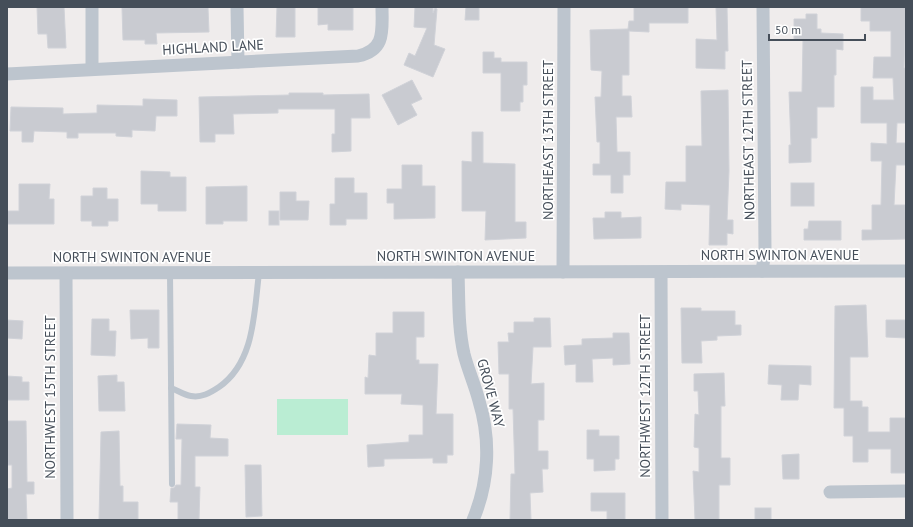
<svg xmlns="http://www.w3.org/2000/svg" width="913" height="527" viewBox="0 0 913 527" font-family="'PT Sans',sans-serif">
<rect width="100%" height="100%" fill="#efecec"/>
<rect fill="#baedd3" x="277" y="399" width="71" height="36"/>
<g fill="#c9cbd1" stroke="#d0d2d8">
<path d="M37 7H64L66 48H48L47 34H38Z"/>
<path d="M149 7 208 8 209 32 156 33 157 44H145V40H123L122 8Z"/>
<path d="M277 7H295V37H276Z"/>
<path d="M327 7H353V30H328V24L318 25V8Z"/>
<path d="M415 7H433V13L435 8 437 9 434 45 445 49 433 77 404 65 409 53 415 56 427 28 414 27Z"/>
<path d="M466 7H479V20H465Z"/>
<path d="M634 7H688V23H649V32L629 31V75H622V96H631L632 117H616L617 152H630V175H623V193H611V175H593V164H600V142H597L595 97H601L602 71 591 70 590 30 628 29 629 21H634Z"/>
<path d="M716 7H727L728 51H725V69L696 68V39L717 40Z"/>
<path d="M861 7H906L904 68H906V123H897L896 143H906V165H896L894 205H905L906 239 862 240V230H872V205H881L882 161H871V143L887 144V123H861V87H873V100H894L893 78H873L874 57H891V31H870V21H861Z"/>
<path d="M806 14H817V29H821V33L843 34V50L836 49V75H834V107H817V138H811V162L789 163V145H791L789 92H802L803 40H794V19H806Z"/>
<path d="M483 52H494V58H501V62H527V85H523V102H520V111H501V73H483Z"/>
<path d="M412 80 422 99 411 104 417 115 398 125 382 95Z"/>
<path d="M728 90 729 171 727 220H733V234L727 233V245H709L710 205 681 204V210L665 209 666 182H686V146H702L701 91Z"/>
<path d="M289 93H323V95L369 94 370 118H351V151L332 152V134H335V109H278V113L233 114 234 134H215V142H200L199 97 289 95Z"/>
<path d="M143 99 177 100V116H156L155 131 132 130V137L116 136V133H78V138H67V132L34 131 33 142H22V131H10L11 107 63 108V114L97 113V105L143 106Z"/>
<path d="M472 132H483V163L515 164V222H526V238L485 240 486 211H462V161L472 162Z"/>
<path d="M402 165H422V186H435V218L394 219V203H387V189H402Z"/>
<path d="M141 171 170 172V177H186V211H158V204H141Z"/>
<path d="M335 178H354V193H367V219H346V225H330V204H335Z"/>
<rect x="791" y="183" width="23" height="23"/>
<path d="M19 184H50L49 199H54V224H7V211H19Z"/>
<path d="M247 186V221H223V224H206V187Z"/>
<path d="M93 188H107V199H118V221H108V226H92V221H81V196H93Z"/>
<path d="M280 192H296V201H309L308 220H280Z"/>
<rect x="269" y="211" width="10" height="14"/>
<path d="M605 212H621V218L641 217V238L594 239 593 218H605Z"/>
<path d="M809 221H841V240H804V229H808Z"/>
<path d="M866 305 868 357H850V401H862V407H868V432H890V418H906V473H891V449H868V462H853V436H844V408H834L835 306Z"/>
<path d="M681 308H701V311H735V325H741V335L717 336V340L701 341 702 363H682Z"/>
<path d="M130 310H159V348H148V338L131 339Z"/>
<path d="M393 312H424V337H416V360H419V364H438L436 414H453V455H447V463H433V458L384 459V466L368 467 367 445 409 442V435H423V405L401 404 402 394H365V377L368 378 369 355 376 356V333H393Z"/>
<path d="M534 318H550L551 347H533L531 384 544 383V420H538V451H548V469H542L543 492 530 493 531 520H510L511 474H515L513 409H509V374H499L498 342H509L508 333H514V322H534Z"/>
<path d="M92 319H109V331H116L115 356 91 355Z"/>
<path d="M7 320 23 321 22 339 7 338Z"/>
<path d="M886 320H906V338L886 337Z"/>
<path d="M613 333H629L630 364 613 365V358L592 359 593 382H576V364L565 365 564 346 582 345V339L613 338Z"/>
<path d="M769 365 811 366V385L799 384 798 400H781L782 385 768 384Z"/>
<path d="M724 373 725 406H721V458H730V485H719V520H695L693 471 699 472V448L694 447 695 414 699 415 698 391H694V374Z"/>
<path d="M117 375V382H124L125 411H99L98 376Z"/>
<path d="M7 376 22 377V382H29V400H7Z"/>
<path d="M7 421H26L27 482H34V494H26L27 520H7V489L12 488V465H8Z"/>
<path d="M177 424 211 425 210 438 228 439V456H195V487H200L199 520H178V502H170L171 488H174L176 485H181L182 439H176Z"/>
<path d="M587 430H599V436H619V459H615V470L594 471V459H587Z"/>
<path d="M119 431 120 486H123V502H138V520H99L101 432Z"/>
<path d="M799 454V479H783L782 455Z"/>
<path d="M245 465H261L262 516 246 517Z"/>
<path d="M591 493H625V520H607V511H591Z"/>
<rect x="755" y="508" width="16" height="12"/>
</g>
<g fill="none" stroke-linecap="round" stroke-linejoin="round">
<g stroke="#bdc5ce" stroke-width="6">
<path d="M170 273 172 484"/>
<path d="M171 388C177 390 184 395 191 396 201 398 210 393 219 387 255 362 254 312 259 273"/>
</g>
<g stroke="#bdc5ce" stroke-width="13">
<path d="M92 7V69"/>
<path d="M237 7 238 62"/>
<path d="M7 74 358 56C386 50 382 30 382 7"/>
<path d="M762 271 765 251 763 7"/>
<path d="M458 272C459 300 458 327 464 354 468 370 475 385 479 401 491 440 489 482 473 520"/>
<path d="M563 272 564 7"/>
<path d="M661 272 662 520"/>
<path d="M7 273 906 271"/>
<path d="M66 273 67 520"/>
<path d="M830 492 906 491"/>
</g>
</g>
<g text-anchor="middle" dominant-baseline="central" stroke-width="3.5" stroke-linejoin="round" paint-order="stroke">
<g font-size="14" fill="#454e59" stroke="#fff">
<text transform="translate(213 47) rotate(-3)">HIGHLAND LANE</text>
<text transform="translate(548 140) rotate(-90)">NORTHEAST 13TH STREET</text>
<text transform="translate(748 140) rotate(-91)">NORTHEAST 12TH STREET</text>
<text x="780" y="255">NORTH SWINTON AVENUE</text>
<text x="456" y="256">NORTH SWINTON AVENUE</text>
<text x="132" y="257">NORTH SWINTON AVENUE</text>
<text transform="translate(491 393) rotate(75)">GROVE WAY</text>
<text transform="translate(645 396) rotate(-90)">NORTHWEST 12TH STREET</text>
<text transform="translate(50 397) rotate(-90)">NORTHWEST 15TH STREET</text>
</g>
</g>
<rect width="913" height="527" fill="none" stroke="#454e59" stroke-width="16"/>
<path d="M769 34v6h96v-6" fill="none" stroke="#454e59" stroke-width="2"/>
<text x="775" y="34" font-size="12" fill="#454e59" stroke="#ffffff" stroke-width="3" paint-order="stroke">50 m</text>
</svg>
